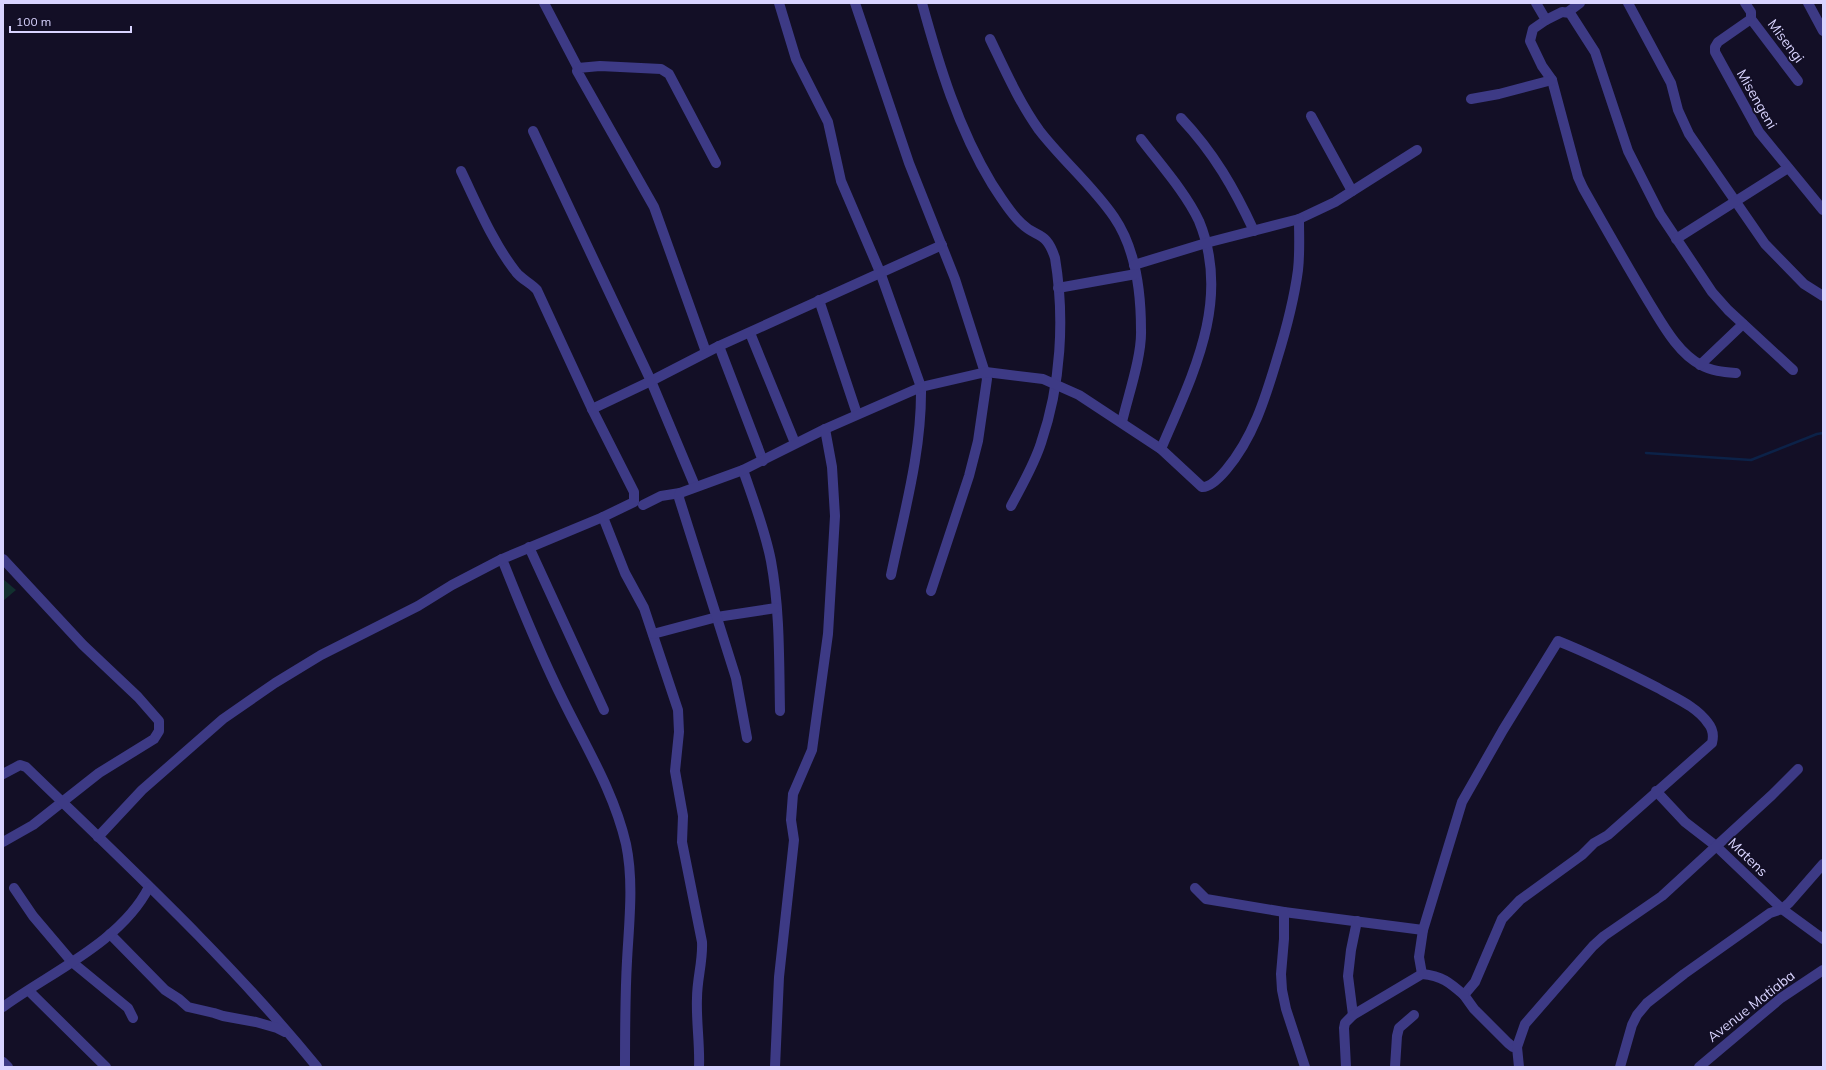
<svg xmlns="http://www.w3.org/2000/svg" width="1826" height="1070" viewBox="0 0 1826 1070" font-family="Mulish,sans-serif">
<rect width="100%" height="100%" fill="#130f26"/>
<path fill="#12302f" d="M3 579 16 590 3 601Z"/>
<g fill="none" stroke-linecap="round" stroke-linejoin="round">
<path stroke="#0c2248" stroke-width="2.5" d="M1646 453 1751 460 1817 434 1823 433"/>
<g stroke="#3d3a85" stroke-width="10">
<path d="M544 3 578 68"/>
<path d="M779 3 796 59 828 122 841 181 880 272 921 387C922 451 904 513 891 575"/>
<path d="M855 3 909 163 955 279 987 379 978 441 969 476 931 591"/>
<path d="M922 3C939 65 958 128 992 184 1000 196 1010 213 1021 223 1037 239 1046 230 1055 258 1065 318 1061 385 1041 443 1034 465 1022 485 1011 506"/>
<path d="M1536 3 1546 20 1533 29 1530 41 1542 66 1552 80 1578 177 1583 188C1605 227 1627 266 1650 304 1663 325 1678 353 1701 365 1711 371 1724 372 1736 373"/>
<path d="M1628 3 1671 83 1678 110 1689 134 1765 244 1804 284 1823 296"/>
<path d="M1745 3 1751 12V19L1718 42 1715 47V52L1759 132 1823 210"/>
<path d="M1808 3 1823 31"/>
<path d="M1568 12 1580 3"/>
<path d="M1751 19 1798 81"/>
<path d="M1546 20 1562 12 1570 13 1595 52 1628 151 1660 214 1712 292 1728 310 1793 370"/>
<path d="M990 39C1005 70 1019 102 1039 130 1062 160 1092 185 1114 217 1136 249 1141 292 1141 330 1142 356 1128 396 1122 422"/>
<path d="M1471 99 1499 94 1552 80"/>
<path d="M1311 116 1352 191"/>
<path d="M1181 118C1214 153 1234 188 1254 231"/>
<path d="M533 131 651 381 695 486"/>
<path d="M1141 139C1160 164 1186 193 1199 221 1232 301 1192 376 1161 449"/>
<path d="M1676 239 1788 168"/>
<path d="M1134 265 1206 243 1299 219 1335 202 1417 150"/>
<path d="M1058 288 1136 274"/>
<path d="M819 300 857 414"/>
<path d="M750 333 795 443"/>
<path d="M719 346 763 461"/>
<path d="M706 352 654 207 577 71 578 68 600 66 661 69 669 74 716 163"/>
<path d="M1700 365 1743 324"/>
<path d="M592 409 651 381 719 346 942 245"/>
<path d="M743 470C753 499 765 530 771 561 780 610 779 661 780 711"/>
<path d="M643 505 661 496 680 493"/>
<path d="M603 517 625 573 644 608 678 710 679 732 675 771 683 816 682 842 702 942C703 961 697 979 697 998 696 1021 700 1044 699 1067"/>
<path d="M529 547 604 710"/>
<path d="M3 559 83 645 138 697 159 721V731L154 739 99 773 33 825 3 842"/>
<path d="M502 559C521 607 540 654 563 700 586 747 614 792 626 844 634 882 629 923 627 961 625 996 625 1032 625 1067"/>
<path d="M653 634 717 617 776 608"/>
<path d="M747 738 736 678 679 498 680 493 743 470 825 429 921 387 986 372 1043 379 1079 395 1161 449 1202 487C1210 488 1220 477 1226 470 1253 438 1265 399 1277 359 1286 330 1294 300 1298 270 1300 253 1299 236 1299 219"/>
<path d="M3 774 20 765 26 767C126 864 229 959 317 1067"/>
<path d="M1656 791 1685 822 1716 846 1782 909 1823 939"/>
<path d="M98 837 142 790 223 719 275 683 321 655 418 606 452 585 502 559 603 517 634 502V492L592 409 537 290C531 283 521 279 516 272 493 243 477 204 461 171"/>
<path d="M14 888 33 916 72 962 128 1008 133 1018"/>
<path d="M1195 888 1206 899 1284 912 1423 930"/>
<path d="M1284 912V939L1281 974 1282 990 1286 1009 1305 1067"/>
<path d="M110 934 165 990 179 999 188 1007 214 1013 223 1016 256 1022 277 1028 285 1032"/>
<path d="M1422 974 1419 957 1423 930 1462 802 1503 730 1558 641C1593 655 1625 671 1658 688 1675 698 1696 706 1708 723 1713 729 1714 735 1712 743L1608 835 1594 843 1582 855 1520 900 1502 919 1475 982 1464 995 1474 1009 1508 1043 1513 1047H1517"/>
<path d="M29 991 106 1067"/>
<path d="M3 1007C51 972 121 942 149 887"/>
<path d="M1353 1015 1348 976 1351 950 1357 921"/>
<path d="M3 1062 8 1067"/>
<path d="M775 1067 779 977 794 840 791 820 793 794 812 750 828 634 835 516 832 467 825 429"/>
<path d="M1346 1067 1344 1028 1345 1023 1353 1015 1422 974C1442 976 1449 982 1464 995"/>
<path d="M1395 1067 1397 1036 1399 1028 1414 1015"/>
<path d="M1519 1067 1517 1047 1525 1024 1593 946 1604 936 1662 896 1772 795 1798 769"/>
<path d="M1620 1067 1632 1025 1637 1015 1647 1003 1684 974 1770 913 1782 909 1789 903 1823 864"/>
<path d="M1699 1067 1781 998 1823 970"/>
</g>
</g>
<g text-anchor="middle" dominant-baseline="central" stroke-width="4" stroke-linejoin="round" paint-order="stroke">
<g font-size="14" fill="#d9d4ff" stroke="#130f26">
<text transform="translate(1786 41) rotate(53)">Misengi</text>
<text transform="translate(1757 99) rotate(60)">Misengeni</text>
<text transform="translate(1748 857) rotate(44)">Matens</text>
<text transform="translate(1751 1006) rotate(-38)">Avenue Matiaba</text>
</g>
</g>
<rect width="1826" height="1070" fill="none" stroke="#d9d4ff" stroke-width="8"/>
<path d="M10 26v6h121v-6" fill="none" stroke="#d9d4ff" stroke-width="2"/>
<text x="16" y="26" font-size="12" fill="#d9d4ff" stroke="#130f26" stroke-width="3" paint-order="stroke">100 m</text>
</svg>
